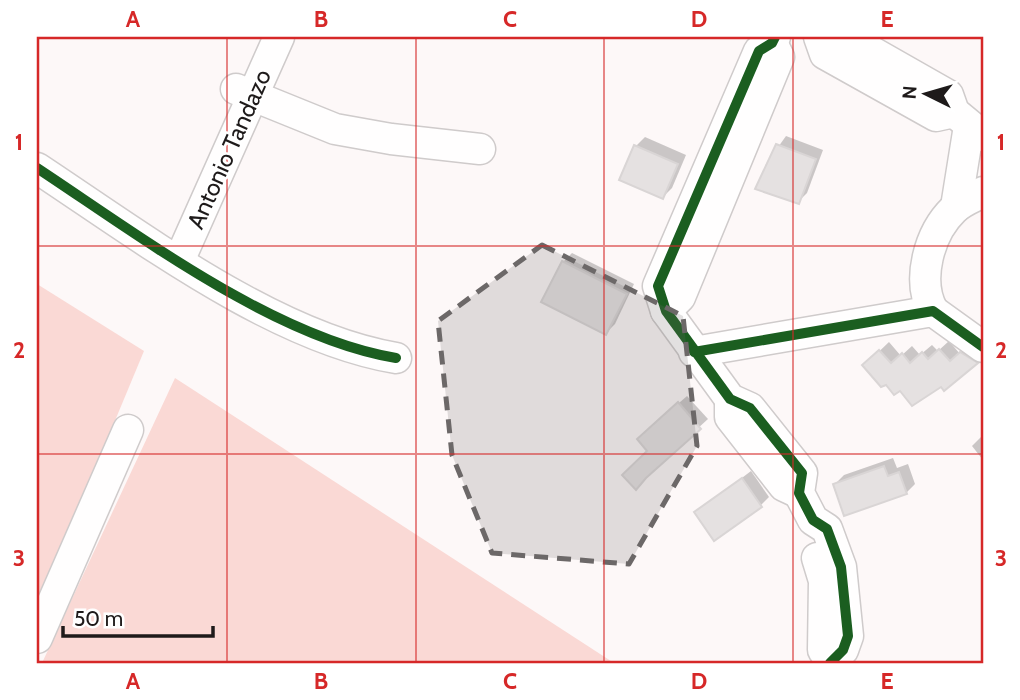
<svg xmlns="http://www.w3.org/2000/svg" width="1020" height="700" viewBox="0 0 1020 700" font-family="Cabin,sans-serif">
<rect width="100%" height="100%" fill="#fdf8f8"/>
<g fill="#fad9d5">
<path d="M37 284 144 351 37 608Z"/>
<path d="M175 378 614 663H42Z"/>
</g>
<g fill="#0003">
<path d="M786 136 823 150 807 193 798 202 758 188 766 164Z"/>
<path d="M645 137 686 155 672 188 663 197 621 179 636 146Z"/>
<path d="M572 253 634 284 615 324 606 333 563 262Z"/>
<path d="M949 341 960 354 971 344 983 355 944 388 941 384 900 388 894 393 865 365 889 342 901 356 912 346 920 355 932 345 938 351Z"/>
<path d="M687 396 708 419 651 471 647 431Z"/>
<path d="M983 435V460L972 446Z"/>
<path d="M893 458 897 468 908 464 915 484 906 493 835 484 844 475Z"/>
<path d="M751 471 769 497 760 506 696 513Z"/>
</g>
<g fill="#e5e1e1" stroke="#d9d5d5" stroke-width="2">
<path d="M776 144 816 159 799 204 755 189Z"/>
<path d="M634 145 678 164 663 199 619 180Z"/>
<path d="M562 261 627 294 606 335 541 302Z"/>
<path d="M939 349 950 361 960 352 978 363 944 391 941 387 912 406 900 391 894 395 886 385 881 387 862 365 879 350 891 363 902 353 910 363 922 352 928 359Z"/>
<path d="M678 402 701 429 646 478 636 490 622 475 647 451 637 439Z"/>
<path d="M884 466 888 476 899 472 907 494 844 516 833 484Z"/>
<path d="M742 478 762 507 714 541 694 512Z"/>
</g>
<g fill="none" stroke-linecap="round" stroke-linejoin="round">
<defs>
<g id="minor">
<path d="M775 37 772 43 759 51 658 286 666 311 730 399 750 408 802 473 799 493 813 520 827 529 841 567 848 636 843 650 830 663"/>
<path d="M819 37 825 54 936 116 954 112"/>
<path d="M846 37 948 95 954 112 983 136"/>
<path d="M236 89 335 129 391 139 480 149"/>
<path d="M37 168C140 236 275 338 396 358"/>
<path d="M956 207 969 126"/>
<path d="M179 261 279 37"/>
<path d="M666 311 680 297 779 57 772 43"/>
<path d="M933 311C916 280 929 233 954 209 962 201 974 197 983 192"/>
<path d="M694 352 933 311 983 347"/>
<path d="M730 399V417L784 486 799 493"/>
<path d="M817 558 824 581 823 650 831 662"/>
<path d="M37 638 128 430"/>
</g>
</defs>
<use href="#minor" stroke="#cfcbcb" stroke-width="33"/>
<use href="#minor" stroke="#fffefe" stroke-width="30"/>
<defs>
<g id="cycleway">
<path d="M775 37 772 43 759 51 658 286 666 311 730 399 750 408 802 473 799 493 813 520 827 529 841 567 848 636 843 650 830 663"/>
<path d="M37 168C140 236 275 338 396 358"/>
<path d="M694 352 933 311 983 347"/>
</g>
</defs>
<use href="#cycleway" stroke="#fff" stroke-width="15"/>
<use href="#cycleway" stroke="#1b5e20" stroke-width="10"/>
</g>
<path fill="#6c6868" fill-opacity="0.2" stroke="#6c6868" stroke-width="5" stroke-dasharray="14 9" stroke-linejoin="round" d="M542 245 683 316 697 446 629 564 492 553 452 455 438 321Z"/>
<path fill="none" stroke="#d62828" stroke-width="2" stroke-opacity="0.55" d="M227 37V663M416 37V663M604 37V663M793 37V663M37 246H983M37 454H983"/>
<g text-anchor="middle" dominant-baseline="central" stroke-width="5" stroke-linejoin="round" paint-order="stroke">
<g font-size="24" fill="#1e1a1a" stroke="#fff">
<text transform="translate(229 149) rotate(-66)">Antonio Tandazo</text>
</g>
</g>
<rect width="1020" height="700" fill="none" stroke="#ffffff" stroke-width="77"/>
<g transform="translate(926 94) rotate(275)" stroke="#ffffff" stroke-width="5" paint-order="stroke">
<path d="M0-5L12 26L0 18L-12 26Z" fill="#1e1a1a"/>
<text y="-10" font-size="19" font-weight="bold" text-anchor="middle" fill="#1e1a1a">N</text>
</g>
<path d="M63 626v10h150v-10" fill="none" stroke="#1e1a1a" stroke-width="3.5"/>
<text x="74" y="626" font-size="21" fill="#1e1a1a" stroke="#ffffff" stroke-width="5" paint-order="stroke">50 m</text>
<rect x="38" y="38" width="944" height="624" fill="none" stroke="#d62828" stroke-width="2.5"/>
<g font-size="23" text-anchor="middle" font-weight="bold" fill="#d62828">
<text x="133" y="27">A</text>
<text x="321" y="27">B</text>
<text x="510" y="27">C</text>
<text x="699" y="27">D</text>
<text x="887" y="27">E</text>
<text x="19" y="150">1</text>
<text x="1001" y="150">1</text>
<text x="19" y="358">2</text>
<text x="1001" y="358">2</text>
<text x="19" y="566">3</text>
<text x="1001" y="566">3</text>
<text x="133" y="689">A</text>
<text x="321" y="689">B</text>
<text x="510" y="689">C</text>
<text x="699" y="689">D</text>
<text x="887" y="689">E</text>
</g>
</svg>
